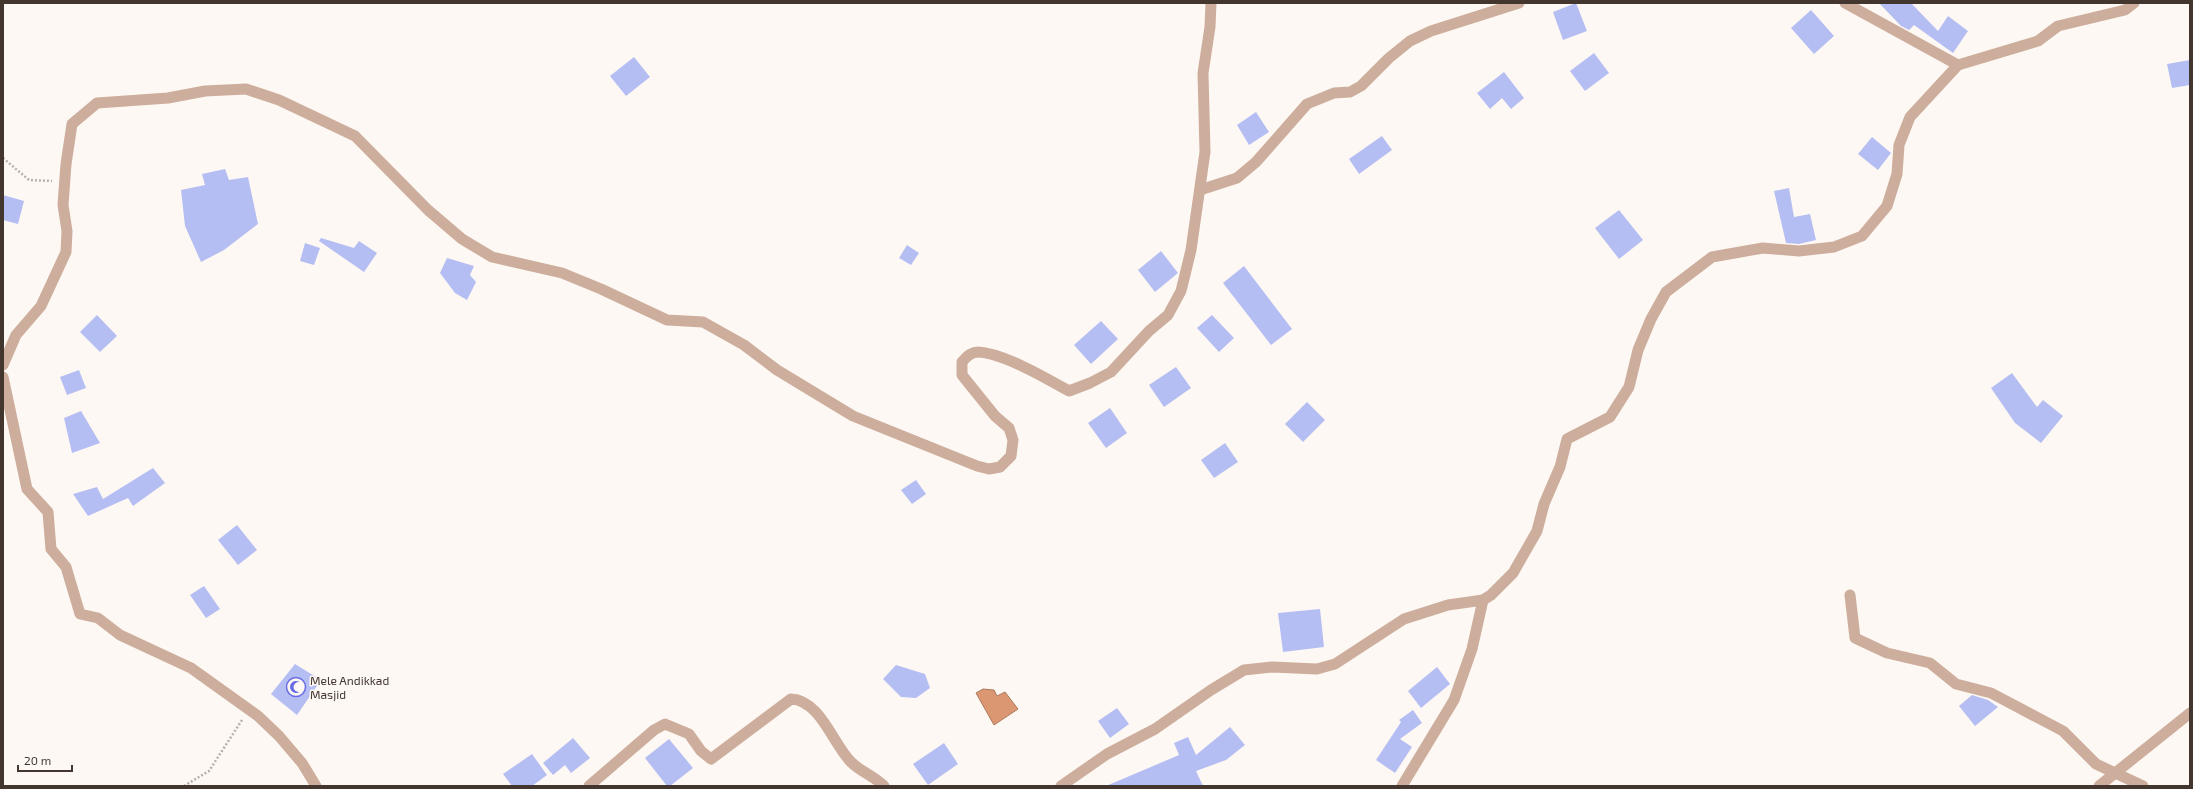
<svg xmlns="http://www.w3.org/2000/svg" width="2193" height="789" viewBox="0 0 2193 789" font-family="'Exo 2',sans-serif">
<rect width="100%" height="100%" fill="#fef8f4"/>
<path fill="#da9772" stroke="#ac7a5e" d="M983 689 994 690 997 696 1005 692 1018 709 994 725 976 693Z"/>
<g fill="#b5bef3">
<path d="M1576 3 1587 31 1563 40 1553 12Z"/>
<path d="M1879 3H1911L1938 31 1948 16 1968 31 1953 53 1914 25 1909 30 1901 26Z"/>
<path d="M1811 10 1834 36 1814 54 1791 28Z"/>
<path d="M1594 53 1609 73 1585 91 1570 71Z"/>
<path d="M634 57 650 77 626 96 610 76Z"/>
<path d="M2190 60V85L2172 88 2167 64Z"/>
<path d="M1504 72 1524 98 1511 109 1502 98 1490 109 1477 93Z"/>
<path d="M1256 112 1269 132 1249 145 1237 125Z"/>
<path d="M1382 136 1392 150 1359 174 1349 159Z"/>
<path d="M1872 137 1891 153 1878 170 1858 154Z"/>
<path d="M225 169 229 180 248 177 258 224 224 250 201 262 185 226 181 190 205 185 202 174Z"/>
<path d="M1789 188 1794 217 1810 214 1816 240 1799 244 1786 243 1774 191Z"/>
<path d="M3 195 24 201 18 224 3 220Z"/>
<path d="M1619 210 1643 240 1619 259 1595 228Z"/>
<path d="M321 238 354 248 359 241 377 253 364 272 319 241Z"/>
<path d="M305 243 320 248 314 265 300 261Z"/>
<path d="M907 245 919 253 911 265 899 258Z"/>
<path d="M1161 251 1178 273 1155 292 1138 270Z"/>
<path d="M447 258 474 266 470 275 476 282 467 300 455 293 440 273Z"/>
<path d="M1244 266 1292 329 1271 345 1223 283Z"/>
<path d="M97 315 117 336 100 352 80 332Z"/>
<path d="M1212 315 1234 338 1219 352 1197 328Z"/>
<path d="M1101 321 1118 339 1091 364 1074 345Z"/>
<path d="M1176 367 1191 388 1164 407 1149 385Z"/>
<path d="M79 370 86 388 67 395 60 377Z"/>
<path d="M2012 373 2037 407 2043 400 2063 416 2041 443 2015 423 1991 388Z"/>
<path d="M1307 402 1325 420 1303 442 1285 424Z"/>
<path d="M1110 408 1127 433 1106 448 1088 423Z"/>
<path d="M81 411 100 443 72 453 64 418Z"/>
<path d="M1225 443 1238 462 1214 478 1201 460Z"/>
<path d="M153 468 165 483 133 506 128 498 88 516 73 494 97 487 103 499Z"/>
<path d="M916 480 926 494 912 504 901 490Z"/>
<path d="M237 525 257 550 238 565 218 540Z"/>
<path d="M204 586 220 609 206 618 190 595Z"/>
<path d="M1320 609 1324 647 1283 652 1278 613Z"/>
<path d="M295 664 321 680 297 715 271 694Z"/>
<path d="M896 665 925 674 930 688 916 698 901 697 883 679Z"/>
<path d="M1437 667 1450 684 1421 708 1408 691Z"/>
<path d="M1972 695 1988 700 1998 707 1975 726 1959 706Z"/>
<path d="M1117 708 1129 724 1110 738 1098 721Z"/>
<path d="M1413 710 1422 723 1400 739 1412 747 1395 773 1376 760 1401 722 1399 720Z"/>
<path d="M1230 727 1245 745 1226 760 1196 771 1203 786H1106L1179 755 1174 743 1188 737 1196 755Z"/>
<path d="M573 738 590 758 571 773 565 765 553 775 543 763Z"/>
<path d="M669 739 693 768 670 786H667L645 758Z"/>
<path d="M944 743 958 764 928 785 913 764Z"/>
<path d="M532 754 547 775 532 786H512L503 774Z"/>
</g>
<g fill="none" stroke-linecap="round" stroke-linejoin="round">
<g stroke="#b8b0ab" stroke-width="2.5" stroke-dasharray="2 2" stroke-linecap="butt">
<path d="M3 158 29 180 52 181"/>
<path d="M184 786 209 771 242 720"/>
</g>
<g stroke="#cdae9d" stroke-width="11">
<path d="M1845 3 1958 65"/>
<path d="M1200 190 1237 178 1256 162 1307 104 1334 93 1350 92 1361 86 1389 58 1410 41 1431 31 1519 3"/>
<path d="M3 365 16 335 41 306 66 252 67 231 63 205 66 164 72 124 97 103 168 98 205 91 246 89 279 100 355 136 428 210 462 239 492 257 562 273 601 289 667 320 703 322 744 345 777 370 853 416 977 466 989 469 1000 467 1011 456 1013 440 1009 428 995 416 962 375V362C966 357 971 352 978 352 1003 353 1046 378 1069 391L1090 383 1111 372 1149 331 1168 315 1181 291 1191 250 1205 152 1203 73 1210 27 1211 3"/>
<path d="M3 377 27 489 48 512 51 549 66 567 80 614 98 618 120 635 191 668 258 716 279 736 302 763 316 786"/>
<path d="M1850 595 1855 638 1887 653 1930 663 1956 684 1991 693 2063 731 2096 764 2143 786"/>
<path d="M589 786 654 730 665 724 689 734 701 751 711 759 791 699C820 700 833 744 851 762 861 772 874 776 884 786"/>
<path d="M1061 786 1107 754 1155 729 1211 690 1244 670 1272 667 1317 669 1335 664 1404 619 1448 605 1483 600 1491 595 1513 573 1537 531 1544 504 1560 467 1567 439 1610 417 1629 387 1638 350 1651 319 1666 292 1712 257 1763 248 1799 251 1834 247 1862 236 1887 206 1897 174 1899 145 1910 117 1958 65 2038 41 2058 26 2125 10 2134 3"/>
<path d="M1402 786 1454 700 1472 649 1483 600"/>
<path d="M2099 786 2190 713"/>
</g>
</g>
<defs>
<symbol id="mosque-ring" viewBox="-11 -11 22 22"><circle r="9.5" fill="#fef8f4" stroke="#676be4" stroke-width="1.5"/><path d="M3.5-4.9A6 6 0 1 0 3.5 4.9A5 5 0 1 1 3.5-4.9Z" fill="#676be4"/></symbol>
</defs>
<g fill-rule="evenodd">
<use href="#mosque-ring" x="285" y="676" width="22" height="22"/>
</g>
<g text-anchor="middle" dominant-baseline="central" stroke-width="3" stroke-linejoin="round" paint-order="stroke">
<g font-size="12" fill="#42362f" stroke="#fef8f4" text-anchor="start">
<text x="310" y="680">Mele Andikkad<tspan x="310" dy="14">Masjid</tspan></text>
</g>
</g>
<rect width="2193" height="789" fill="none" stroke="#42362f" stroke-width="8"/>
<path d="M18 765v6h54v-6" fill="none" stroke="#42362f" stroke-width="2"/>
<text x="24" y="765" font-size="12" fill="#42362f" stroke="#fef8f4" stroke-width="3" paint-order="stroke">20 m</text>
</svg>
